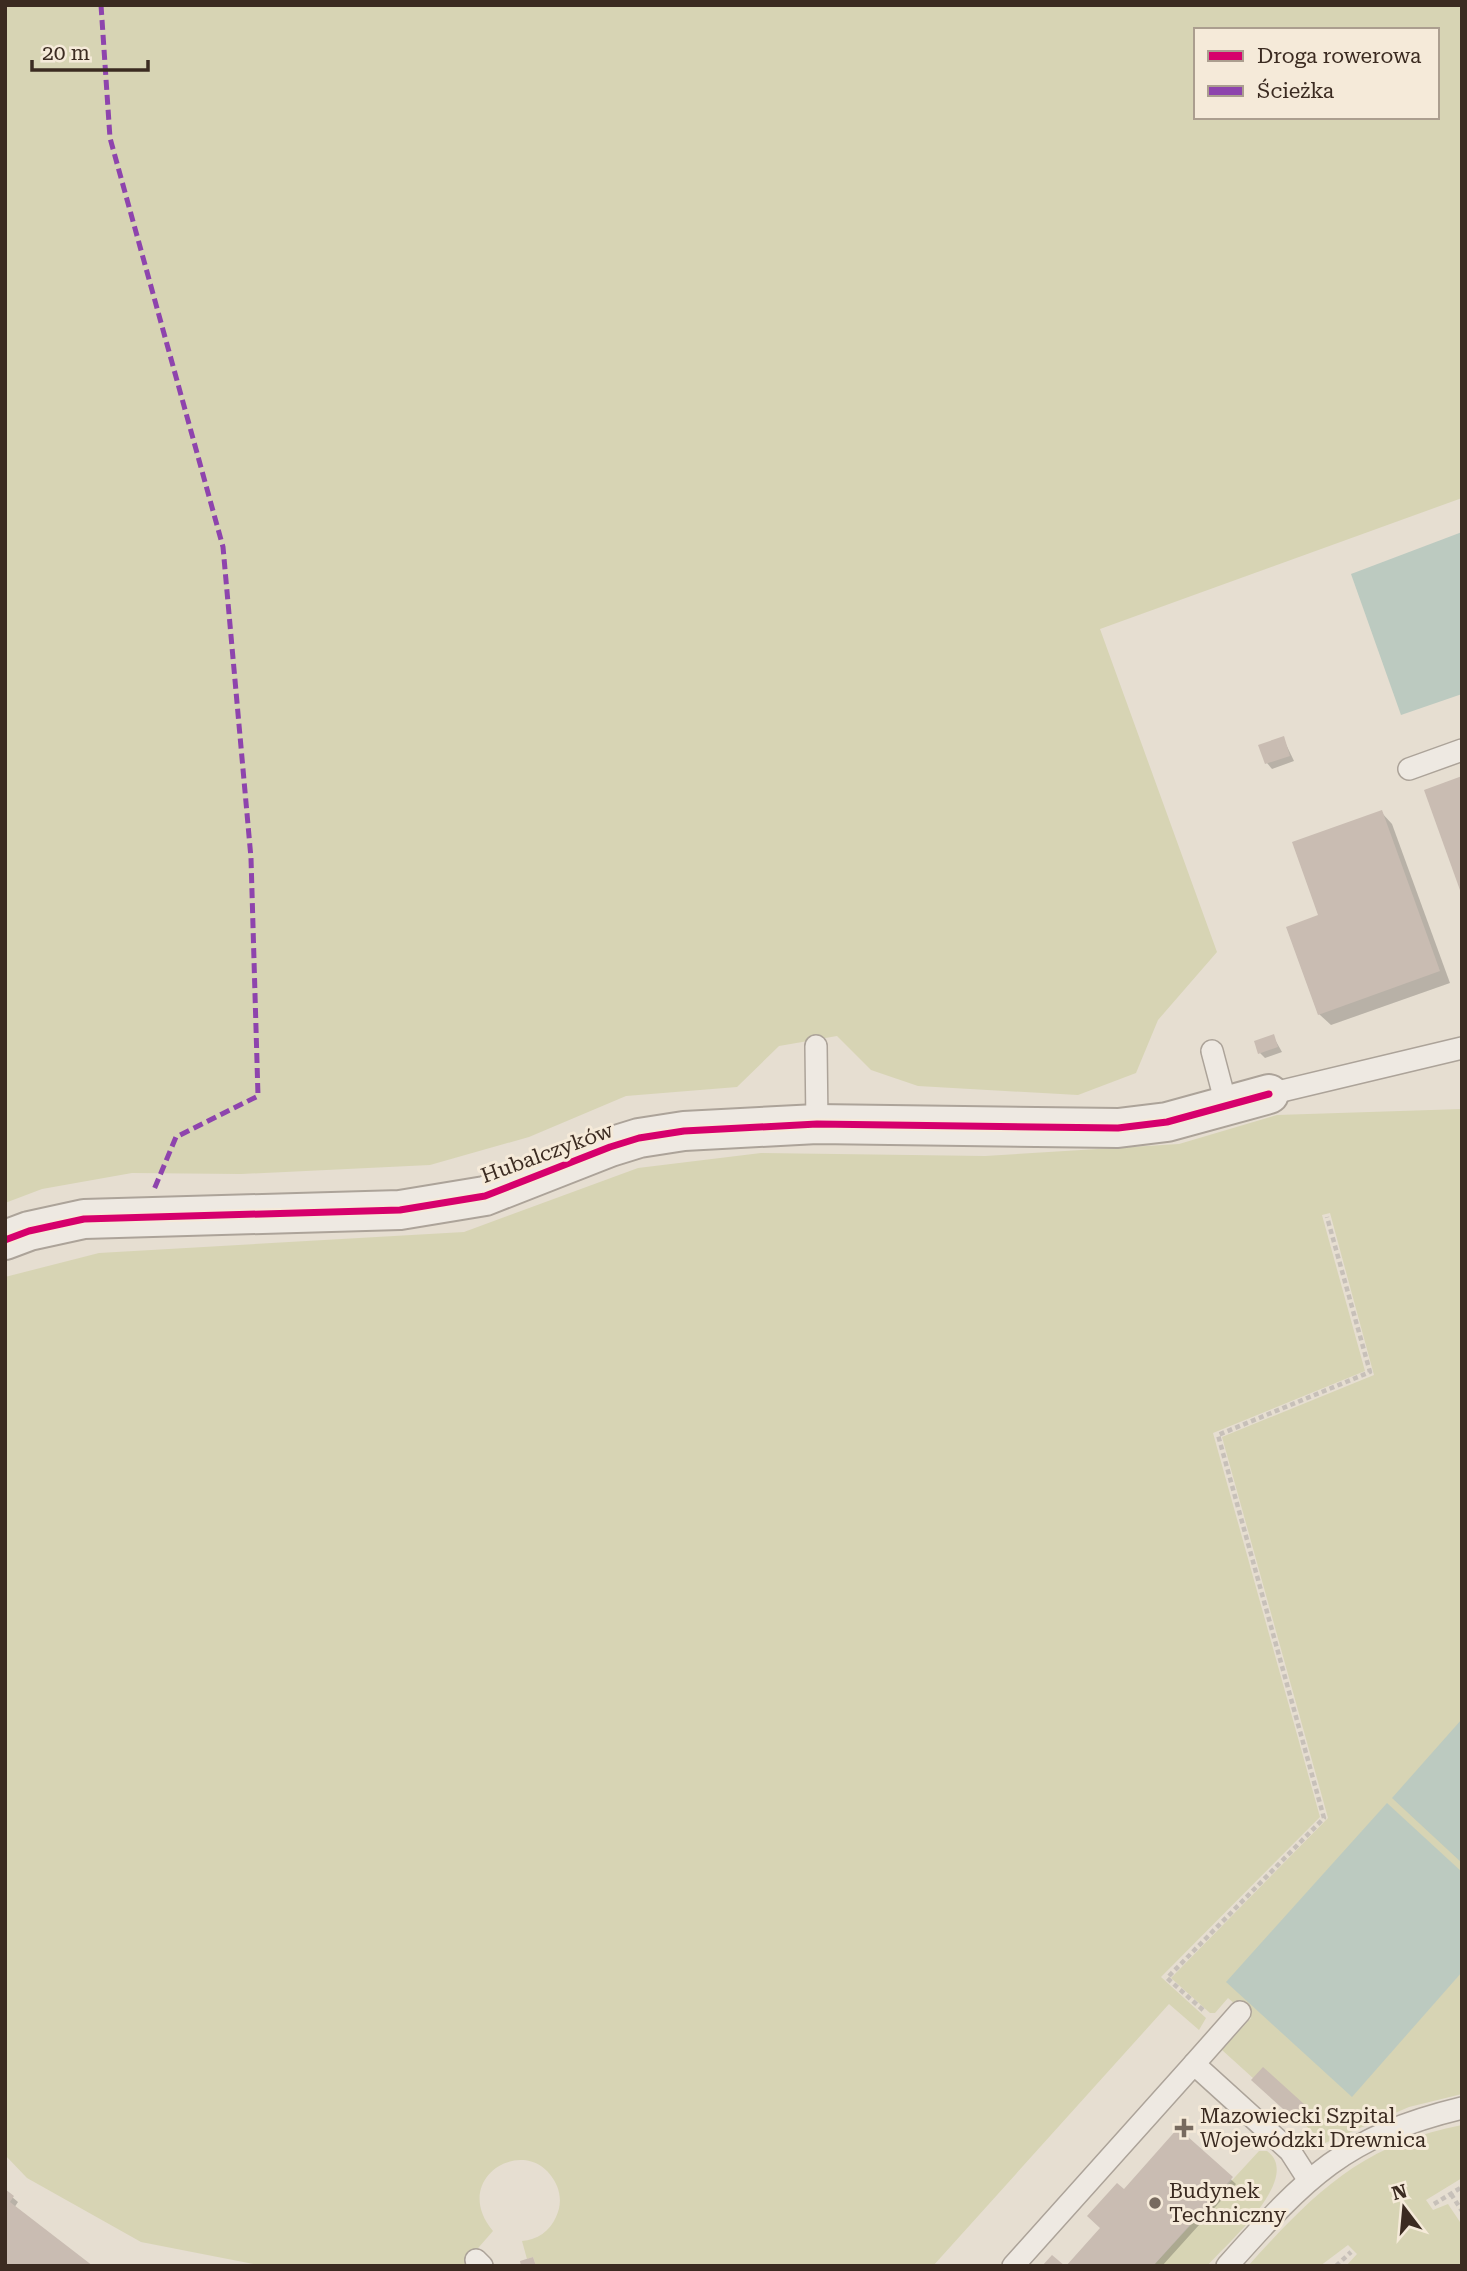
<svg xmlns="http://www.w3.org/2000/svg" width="1467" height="2271" viewBox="0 0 1467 2271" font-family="'Roboto Serif',serif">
<rect width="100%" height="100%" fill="#e6ded1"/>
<g fill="#d7d4b4" fill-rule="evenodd">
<path d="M5 5H1462V498L1100 629 1217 952 1158 1020 1136 1073 1078 1095 918 1086 871 1070 837 1036 779 1046 737 1087 626 1096 529 1137 430 1165 241 1174 132 1173 42 1189 5 1203ZM1196 30H1437V117H1196Z"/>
<path d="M1462 1109V2094L1409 2107 1325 2143 1222 2050 1251 2018 1228 1998 1215 2013H1210L1171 1978 1328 1818 1222 1437 1374 1375 1330 1213 1322 1215 1365 1371 1213 1433 1320 1817 1161 1977 1206 2018 1199 2030 1169 2004 933 2266H536L533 2257 527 2259 522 2241C537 2240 550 2231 556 2217 561 2207 561 2196 557 2186 532 2129 447 2176 493 2231L465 2263 467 2266H263L141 2242 27 2178 5 2155V1277L99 1253 464 1232 638 1168 761 1153 985 1156 1179 1144 1277 1115Z"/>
<path d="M1462 2125V2178L1426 2200 1433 2210 1448 2204 1462 2225V2266H1346L1357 2254 1348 2245 1320 2266H1248C1313 2194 1362 2144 1462 2125Z"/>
<path d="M1259 2151H1267C1304 2178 1225 2245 1207 2266H1153Z"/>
</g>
<g fill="#bccac0">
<path d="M1462 532V694L1401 715 1351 574Z"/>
<path d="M1462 1719V1863L1392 1798Z"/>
<path d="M1387 1803 1462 1872V1972L1352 2097 1226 1982Z"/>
</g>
<g fill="#0003">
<path d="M1283 738 1294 761 1272 769 1267 763Z"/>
<path d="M1381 812 1392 824 1450 983 1331 1025 1319 1014 1320 916Z"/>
<path d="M1273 1036 1282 1052 1265 1058 1260 1053Z"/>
<path d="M1263 2070 1308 2110 1298 2121 1253 2080Z"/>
<path d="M1178 2130 1236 2184 1162 2266H1068L1102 2228 1124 2191Z"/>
<path d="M5 2191 18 2202 14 2208 5 2266Z"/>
</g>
<g fill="#c9bcb2">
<path d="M1284 736 1290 756 1265 764 1258 745Z"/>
<path d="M1462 776V893H1461L1424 790Z"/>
<path d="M1382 810 1440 971 1318 1015 1286 927 1318 915 1292 842Z"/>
<path d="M1274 1034 1278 1047 1258 1054 1254 1041Z"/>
<path d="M1263 2067 1304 2104 1292 2117 1251 2080Z"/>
<path d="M1178 2128 1233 2177 1153 2266H1066L1100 2228 1087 2216 1117 2183 1124 2189Z"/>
<path d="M5 2189 14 2196 10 2202 93 2266H5Z"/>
<path d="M1052 2255 1065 2266H1042Z"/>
<path d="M533 2257 536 2266H521L520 2261Z"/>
</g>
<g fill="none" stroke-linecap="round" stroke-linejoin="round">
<defs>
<g id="service">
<path d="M1409 769 1462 750"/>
<path d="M816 1046 817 1124"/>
<path d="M1212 1051 1226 1104"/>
<path d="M1269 1094 1462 1048"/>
<path d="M1194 2064 1240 2012"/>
<path d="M476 2260 482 2266"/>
<path d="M1013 2266 1194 2064 1290 2151 1308 2179"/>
<path d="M1227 2266C1306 2178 1342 2137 1462 2108"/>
</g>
<path id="minor" d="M5 1240 29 1231 84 1219 400 1210 485 1196 610 1147 639 1138 684 1131 817 1124 1118 1128 1167 1122 1269 1094"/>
</defs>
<use href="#service" stroke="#aca399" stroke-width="24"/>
<use href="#minor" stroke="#aca399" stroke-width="42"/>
<g stroke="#c7c0b9" stroke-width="4.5" stroke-dasharray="5 3.5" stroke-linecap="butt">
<path d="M1203 2010 1167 1978 1324 1818 1218 1435 1370 1372 1327 1217"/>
<path d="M1451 2194 1462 2211"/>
<path d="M1434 2204 1462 2187"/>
<path d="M1336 2266 1351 2252"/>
</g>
<use href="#service" stroke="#eee9e2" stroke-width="21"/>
<use href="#minor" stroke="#eee9e2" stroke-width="38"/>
<path stroke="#8e44ad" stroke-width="5" stroke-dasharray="10 5" stroke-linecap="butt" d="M101 5 110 138 223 547 251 858 258 1096 176 1137 153 1192"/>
<defs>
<path id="cycleway" d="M5 1240 29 1231 84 1219 400 1210 485 1196 610 1147 639 1138 684 1131 817 1124 1118 1128 1167 1122 1269 1094"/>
</defs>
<use href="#cycleway" stroke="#f5ead9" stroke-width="11"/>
<use href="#cycleway" stroke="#d6006c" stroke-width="7"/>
</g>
<g fill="#776a5f" stroke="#f5ead9" stroke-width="2.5">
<path d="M1180.5 2117.5h7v7h7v7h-7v7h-7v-7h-7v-7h7z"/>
<circle cx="1155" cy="2203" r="7"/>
</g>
<g text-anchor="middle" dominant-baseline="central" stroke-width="6" stroke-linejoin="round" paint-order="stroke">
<g font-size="21" fill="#3b2b21" stroke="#f5ead9">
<text transform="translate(547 1153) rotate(-20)">Hubalczyków</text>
</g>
<g font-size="21" fill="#3b2b21" stroke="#f5ead9" text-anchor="start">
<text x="1200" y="2116">Mazowiecki Szpital<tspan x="1200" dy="24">Wojewódzki Drewnica</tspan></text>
<text x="1169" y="2191">Budynek<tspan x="1169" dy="24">Techniczny</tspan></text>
</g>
</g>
<rect width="1467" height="2271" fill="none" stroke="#3b2b21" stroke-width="14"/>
<rect x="1194" y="28" width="245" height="91" fill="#f5ead9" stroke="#ab9e8f" stroke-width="2"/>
<rect x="1208" y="51" width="35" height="10" fill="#d6006c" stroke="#ab9e8f" stroke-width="2"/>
<text x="1257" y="63" font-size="21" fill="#3b2b21">Droga rowerowa</text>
<rect x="1208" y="86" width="35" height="10" fill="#8e44ad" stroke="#ab9e8f" stroke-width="2"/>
<text x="1257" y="98" font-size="21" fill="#3b2b21">Ścieżka</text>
<g transform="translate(1404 2208) rotate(344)" stroke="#f5ead9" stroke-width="5" paint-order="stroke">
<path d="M0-5L12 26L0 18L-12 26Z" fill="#3b2b21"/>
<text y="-10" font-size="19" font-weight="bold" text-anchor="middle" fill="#3b2b21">N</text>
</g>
<path d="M32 60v10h116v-10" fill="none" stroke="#3b2b21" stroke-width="3.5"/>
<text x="42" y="60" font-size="21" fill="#3b2b21" stroke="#f5ead9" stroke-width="5" paint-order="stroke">20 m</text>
</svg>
